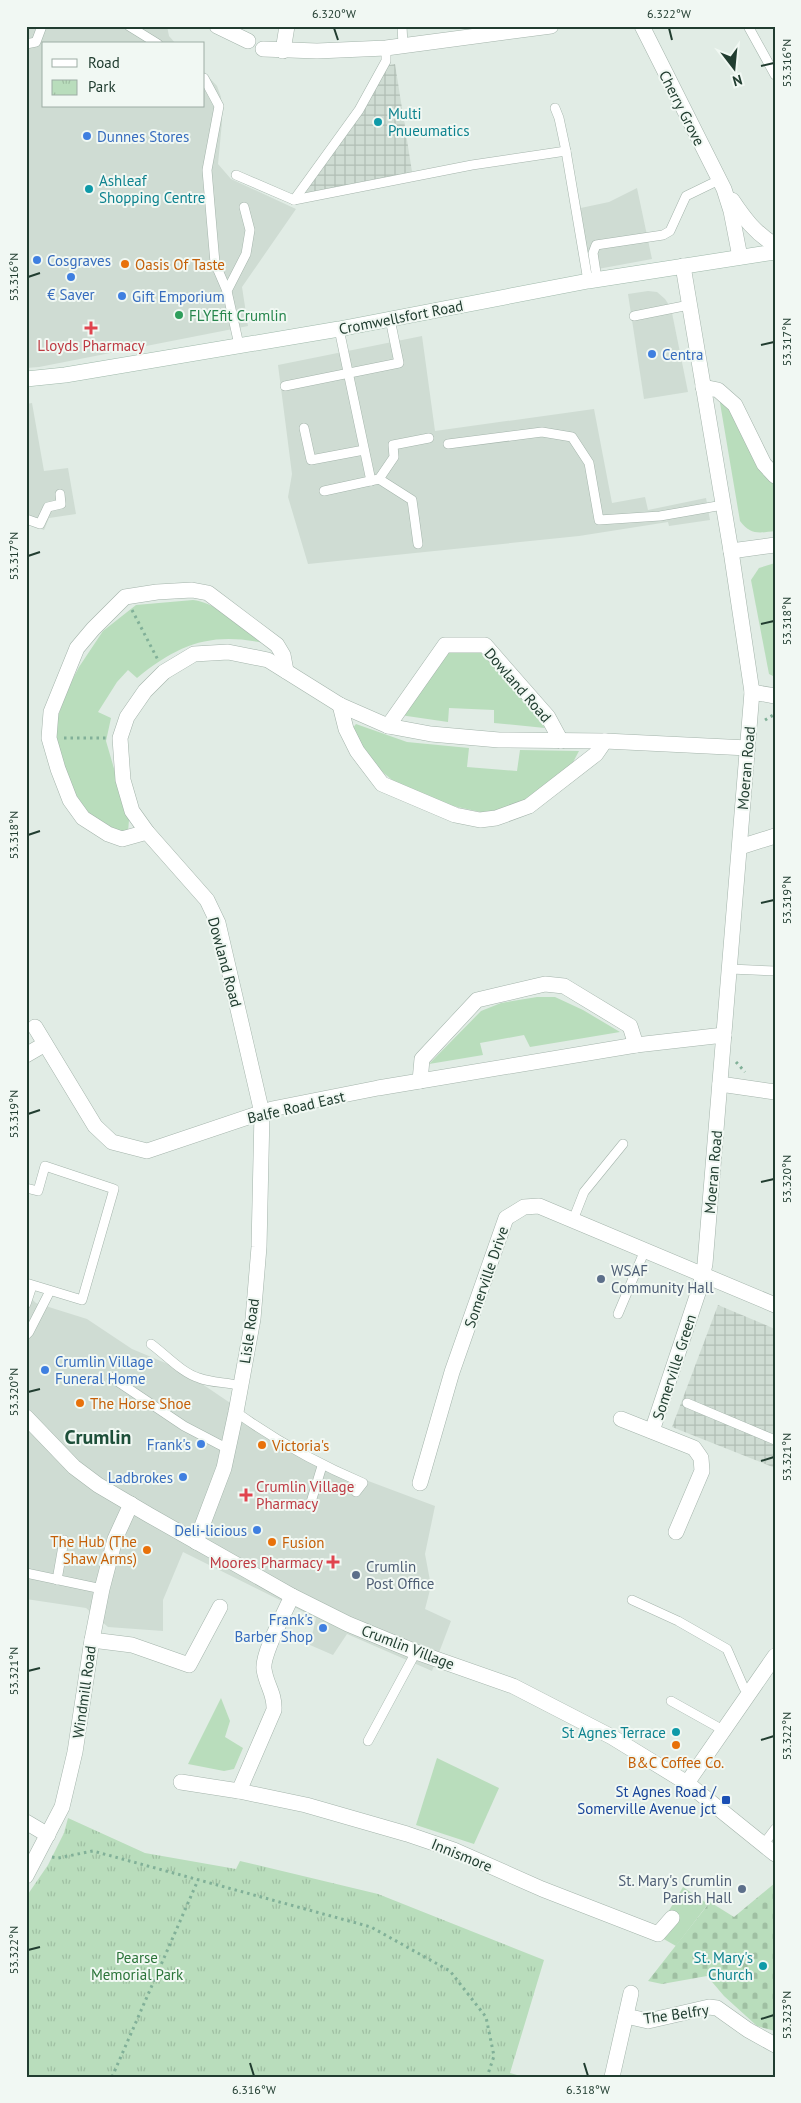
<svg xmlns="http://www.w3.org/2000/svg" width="801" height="2103" viewBox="0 0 801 2103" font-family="'PT Sans',sans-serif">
<defs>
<pattern id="industrial-grid" width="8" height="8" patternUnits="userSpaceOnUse" patternTransform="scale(1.25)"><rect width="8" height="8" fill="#cfdcd3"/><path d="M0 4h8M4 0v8" fill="none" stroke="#b1beb5"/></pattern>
<pattern id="cemetery-stones" width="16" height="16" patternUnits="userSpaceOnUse" patternTransform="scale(1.25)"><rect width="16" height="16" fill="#b9ddbc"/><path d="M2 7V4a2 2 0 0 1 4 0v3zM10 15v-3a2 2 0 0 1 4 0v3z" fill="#9fbfa2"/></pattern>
<pattern id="park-tufts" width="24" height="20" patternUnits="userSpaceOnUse" patternTransform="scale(1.25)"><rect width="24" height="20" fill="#b9ddbc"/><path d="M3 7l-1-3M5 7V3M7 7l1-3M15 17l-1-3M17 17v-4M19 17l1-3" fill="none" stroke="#9fbfa2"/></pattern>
</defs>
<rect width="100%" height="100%" fill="#e1ece5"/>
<g fill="#cfdcd3">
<path d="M26 26H167L169 36 176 44H44V106H204V72L217 86 221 97 222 122 218 164 231 179 296 209 242 287 248 326 39 367 26 368Z"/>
<path d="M637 188 652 259 587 271 576 209 609 202Z"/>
<path d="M648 291 657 292 665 299 671 308 688 392 644 399 628 294Z"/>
<path d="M422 336 435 431 594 409 612 503 645 497 648 510 706 498 710 520 669 526 668 522 579 536 308 564 288 497 292 474 278 365Z"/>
<path d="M32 403 44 471 68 468 76 514 49 518 44 530 26 523V404Z"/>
<path d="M26 1294 36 1303 87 1319 132 1349 180 1369 251 1417 331 1467 435 1506 425 1554 431 1586 425 1609 451 1621 432 1671 347 1634 333 1655 310 1645 316 1618 183 1552 163 1600V1631L108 1627 86 1608 26 1599Z"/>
</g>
<g fill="url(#industrial-grid)">
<path d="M395 64 413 178 294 200 383 66Z"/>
<path d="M718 1305 775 1329V1468L672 1427Z"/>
</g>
<g fill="#b9ddbc">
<path d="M719 397 724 400 760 469 775 486V531C759 533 750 535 740 521Z"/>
<path d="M775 563V677L769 674 751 580 759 568Z"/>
<path d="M193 600C215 602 247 629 264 643 210 632 179 644 137 678L128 670 117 682 98 712 111 718 106 741 129 820 128 832 113 829 80 808 58 749 56 732 58 717 66 692 79 667 103 631 136 605Z"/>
<path d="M470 645 491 660 545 728 494 723V710L449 708 448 722 400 715 444 652Z"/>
<path d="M356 724 407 742 469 748 467 767 517 771 520 750 579 751 571 766 531 800 490 814 434 802 398 785 373 764 352 729Z"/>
<path d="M537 997H555L583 1010 620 1032 530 1047 524 1035 480 1043 483 1055 429 1064 481 1011 501 1003Z"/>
<path d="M221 1698 230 1721 225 1737 243 1748 234 1769 224 1771 188 1764Z"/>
<path d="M437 1758 499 1788 474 1844 416 1825Z"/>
<path d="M683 1887 708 1904 676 1946 662 1938 667 1914Z"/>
</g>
<path fill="url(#cemetery-stones)" d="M775 1883V2031L757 2026 724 1996 707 1976 662 1984 648 1981 710 1902 734 1917Z"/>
<path fill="url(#park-tufts)" d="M68 1818 145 1853 236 1869 240 1861 378 1894 544 1960 510 2073 524 2077H26V1897L48 1865 64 1833Z"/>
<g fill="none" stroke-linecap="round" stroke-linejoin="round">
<defs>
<g id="service">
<path d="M129 26 158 44"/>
<path d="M402 26 403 45"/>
<path d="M748 26 775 75"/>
<path d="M26 44 36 42 42 26"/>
<path d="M204 78 219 106 207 170 215 263 227 291"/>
<path d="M555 108 559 118 566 151 588 281"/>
<path d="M236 175 294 200 472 165 566 151"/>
<path d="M294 200 359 110 386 61V48"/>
<path d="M597 279 593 253 596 245 663 235 670 231 686 196 719 180"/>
<path d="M634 316 689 305"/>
<path d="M339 329 371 481"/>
<path d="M239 345 227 291 246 254 250 230 244 207"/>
<path d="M285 386 399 363 390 319"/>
<path d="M304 428 311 460 364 450"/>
<path d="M448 444 542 432 572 437 589 463 599 520 660 516 723 505"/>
<path d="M379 479 394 457 393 445 429 438"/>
<path d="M324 491 379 479 412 500 418 544"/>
<path d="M26 519 40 524 48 507 61 504 60 494"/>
<path d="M730 969 775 971"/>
<path d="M26 1188 38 1191 45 1166 114 1189 82 1300 26 1283"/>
<path d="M573 1220 584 1192 623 1144"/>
<path d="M26 1304 32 1286"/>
<path d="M618 1314 645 1250"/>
<path d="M26 1335 29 1332 50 1291"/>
<path d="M151 1344C166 1355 182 1373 199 1378 212 1383 227 1382 241 1386"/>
<path d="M111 1377 184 1426 228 1449"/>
<path d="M687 1403 775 1440"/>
<path d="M236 1412C276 1441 318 1464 363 1483L356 1492"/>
<path d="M311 1502 322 1466"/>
<path d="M26 1573 102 1589"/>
<path d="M57 1580 64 1540"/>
<path d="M632 1600 678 1621 727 1649 744 1688 751 1691"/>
<path d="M671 1701 723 1730"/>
<path d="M368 1741 416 1652"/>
<path d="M763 1845 775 1829"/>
</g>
<g id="minor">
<path d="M217 26 248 41"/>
<path d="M642 26 724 189 731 211 740 257"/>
<path d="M263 49 317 51 386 48 551 26"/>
<path d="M283 51 287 26"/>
<path d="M732 200C744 218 755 233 775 245"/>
<path d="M703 387 718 390 735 405 764 464 775 476"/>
<path d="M731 551 775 545"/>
<path d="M752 692 775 696"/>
<path d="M340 705 346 729 357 751 382 784 455 815 480 820 496 818 529 806 596 754 605 741"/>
<path d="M388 726 445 645H485L548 717 561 741"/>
<path d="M147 832 122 839 108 834 83 818 70 800 58 769 49 738 51 712 77 648 93 629 125 597 157 592 192 590 208 593 277 645 283 655 286 671"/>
<path d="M740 847 775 836"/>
<path d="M35 1027 95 1126 112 1142 147 1151 272 1109 378 1088 636 1045 724 1035"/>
<path d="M26 1055 45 1044"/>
<path d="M420 1081 422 1059 477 1000 545 984 564 986 630 1026 636 1045"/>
<path d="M720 1084 775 1092"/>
<path d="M621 1419 694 1448 701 1458 702 1471 676 1532"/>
<path d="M652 1431 700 1287 705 1264 752 692 731 551 683 266"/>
<path d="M420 1483 452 1372 506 1218 524 1207 539 1206 775 1305"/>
<path d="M196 1542 224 1468 236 1412 253 1319 259 1247 262 1113 218 923 207 900 147 832 132 811 123 780 120 738 127 717 145 691 164 672 194 654 228 652 268 660 340 705 388 726 431 734 499 740 605 741 748 748"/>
<path d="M292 1596C285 1612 262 1654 264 1669 266 1685 275 1693 274 1710L239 1791 306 1805 407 1834 454 1850 542 1889 658 1934 672 1918"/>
<path d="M92 1640 132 1645 189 1665 220 1607"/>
<path d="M181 1782 239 1791"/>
<path d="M687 1783 775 1656"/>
<path d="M26 1822 48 1835"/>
<path d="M26 1876 62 1807 75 1752 92 1640 102 1589 115 1539 131 1504"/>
<path d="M626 2016 648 2021 709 2007 717 2008 748 2030 775 2045"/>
<path d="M612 2077 631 1993"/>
</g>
<path id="tertiary" d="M26 1417 74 1467 98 1485 149 1515 292 1596 348 1624 416 1652 513 1686 612 1737 687 1783 775 1854"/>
<path id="secondary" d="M26 379 65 375 339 329 588 281 775 252"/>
</defs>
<use href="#service" stroke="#a4b4ab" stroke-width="10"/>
<use href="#minor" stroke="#a4b4ab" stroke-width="16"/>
<use href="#tertiary" stroke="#a4b4ab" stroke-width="16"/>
<use href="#secondary" stroke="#9fb8aa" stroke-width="16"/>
<g stroke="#81b098" stroke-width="3" stroke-dasharray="2.5 4" stroke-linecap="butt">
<path d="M132 610 158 660"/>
<path d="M765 720 775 714"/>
<path d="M64 738H107"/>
<path d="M736 1062 745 1072"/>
<path d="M52 1857 58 1858 93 1851 371 1927 450 1971 486 2017 494 2056 487 2077"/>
<path d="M112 2077 198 1880"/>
</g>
<use href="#service" stroke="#fff" stroke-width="9"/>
<use href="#minor" stroke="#fff" stroke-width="15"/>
<use href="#tertiary" stroke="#fff" stroke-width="15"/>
<use href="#secondary" stroke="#fff" stroke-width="15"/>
</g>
<path fill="none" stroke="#213d30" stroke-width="2" d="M334 28 338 40M669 28 672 40M761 66 774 63M28 277 40 273M761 345 774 342M28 556 40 552M761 624 774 621M28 835 40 831M761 903 774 900M28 1114 40 1110M761 1182 774 1179M28 1392 40 1389M761 1461 774 1457M28 1671 40 1668M761 1740 774 1736M28 1950 40 1947M761 2019 774 2015M250 2063 254 2076M584 2063 588 2076"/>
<g fill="#0f9aa8" stroke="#f1f8f3" stroke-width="2">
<circle cx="378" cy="122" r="5"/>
<circle cx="89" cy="189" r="5"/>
<circle cx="676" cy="1732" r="5"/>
<circle cx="763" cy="1966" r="5"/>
</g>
<g fill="#3f7fe0" stroke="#f1f8f3" stroke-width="2">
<circle cx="87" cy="136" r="5"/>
<circle cx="37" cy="260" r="5"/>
<circle cx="71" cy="277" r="5"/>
<circle cx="122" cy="296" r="5"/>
<circle cx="652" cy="354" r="5"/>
<circle cx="45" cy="1370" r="5"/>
<circle cx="201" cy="1444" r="5"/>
<circle cx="183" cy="1477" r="5"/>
<circle cx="257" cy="1530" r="5"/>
<circle cx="323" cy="1628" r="5"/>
</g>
<g fill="#e8710a" stroke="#f1f8f3" stroke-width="2">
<circle cx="125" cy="264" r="5"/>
<circle cx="80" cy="1403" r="5"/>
<circle cx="262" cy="1445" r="5"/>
<circle cx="272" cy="1542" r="5"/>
<circle cx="147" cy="1550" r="5"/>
<circle cx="676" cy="1745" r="5"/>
</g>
<circle fill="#2e9e5b" stroke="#f1f8f3" stroke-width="2" cx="179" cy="315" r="5"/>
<g fill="#e0444e" stroke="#f1f8f3" stroke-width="2">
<path d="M88.5 320.5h5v5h5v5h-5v5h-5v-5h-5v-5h5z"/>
<path d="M243.5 1487.5h5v5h5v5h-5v5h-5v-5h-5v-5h5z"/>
<path d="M330.5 1554.5h5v5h5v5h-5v5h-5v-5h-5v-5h5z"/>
</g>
<g fill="#5c6f8a" stroke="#f1f8f3" stroke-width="2">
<circle cx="601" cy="1279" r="5"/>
<circle cx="356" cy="1575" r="5"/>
<circle cx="742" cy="1889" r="5"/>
</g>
<rect fill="#1a4fb4" stroke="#f1f8f3" stroke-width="2" x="721" y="1795" width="10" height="10" rx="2.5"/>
<g text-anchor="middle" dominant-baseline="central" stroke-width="4" stroke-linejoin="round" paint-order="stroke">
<g font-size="15" fill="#213d30" stroke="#f1f8f3">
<text transform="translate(682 108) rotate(63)">Cherry Grove</text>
<text transform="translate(401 317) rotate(-11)">Cromwellsfort Road</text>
<text transform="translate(518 685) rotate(49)">Dowland Road</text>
<text transform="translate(746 768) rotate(-85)">Moeran Road</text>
<text transform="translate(225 962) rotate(75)">Dowland Road</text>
<text transform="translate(296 1107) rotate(-13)">Balfe Road East</text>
<text transform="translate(713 1172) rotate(-85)">Moeran Road</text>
<text transform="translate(486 1277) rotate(-71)">Somerville Drive</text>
<text transform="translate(249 1331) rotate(-82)">Lisle Road</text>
<text transform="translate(674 1367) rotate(-72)">Somerville Green</text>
<text transform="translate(408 1647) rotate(21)">Crumlin Village</text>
<text transform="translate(84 1692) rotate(-82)">Windmill Road</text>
<text transform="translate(462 1855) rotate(22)">Innismore</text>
<text transform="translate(676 2014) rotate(-8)">The Belfry</text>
</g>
<g font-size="15" fill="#0d838f" stroke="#f1f8f3" text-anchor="start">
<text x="388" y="113">Multi<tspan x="388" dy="17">Pnueumatics</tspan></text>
<text x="99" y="180">Ashleaf<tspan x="99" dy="17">Shopping Centre</tspan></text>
<text x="666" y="1732" text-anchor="end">St Agnes Terrace</text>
<text x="753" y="1957" text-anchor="end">St. Mary's<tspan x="753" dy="17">Church</tspan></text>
</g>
<g font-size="15" fill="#366cbe" stroke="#f1f8f3" text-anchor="start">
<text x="97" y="136">Dunnes Stores</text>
<text x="47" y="260">Cosgraves</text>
<text x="71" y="294" text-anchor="middle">€ Saver</text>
<text x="132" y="296">Gift Emporium</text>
<text x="662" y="354">Centra</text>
<text x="55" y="1361">Crumlin Village<tspan x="55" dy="17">Funeral Home</tspan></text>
<text x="191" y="1444" text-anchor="end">Frank's</text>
<text x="173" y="1477" text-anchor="end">Ladbrokes</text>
<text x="247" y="1530" text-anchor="end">Deli-licious</text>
<text x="313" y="1619" text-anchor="end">Frank's<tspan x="313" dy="17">Barber Shop</tspan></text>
</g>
<g font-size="15" fill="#c56008" stroke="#f1f8f3" text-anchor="start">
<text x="135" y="264">Oasis Of Taste</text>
<text x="90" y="1403">The Horse Shoe</text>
<text x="272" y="1445">Victoria's</text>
<text x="137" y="1541" text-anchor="end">The Hub (The<tspan x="137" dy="17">Shaw Arms)</tspan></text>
<text x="282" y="1542">Fusion</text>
<text x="676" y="1762" text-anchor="middle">B&amp;C Coffee Co.</text>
</g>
<g font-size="15" fill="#27864d" stroke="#f1f8f3" text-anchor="start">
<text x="189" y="315">FLYEfit Crumlin</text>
</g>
<g font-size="15" fill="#be3a42" stroke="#f1f8f3">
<text x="91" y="345">Lloyds Pharmacy</text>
<text x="256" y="1486" text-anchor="start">Crumlin Village<tspan x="256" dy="17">Pharmacy</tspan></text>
<text x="323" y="1562" text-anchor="end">Moores Pharmacy</text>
</g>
<g font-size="15" fill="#4e5e75" stroke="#f1f8f3" text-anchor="start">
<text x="611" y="1270">WSAF<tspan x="611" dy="17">Community Hall</tspan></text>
<text x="366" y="1566">Crumlin<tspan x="366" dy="17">Post Office</tspan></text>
<text x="732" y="1880" text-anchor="end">St. Mary's Crumlin<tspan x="732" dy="17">Parish Hall</tspan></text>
</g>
<g font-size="15" fill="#164399" stroke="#f1f8f3" text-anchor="end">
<text x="716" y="1791">St Agnes Road /<tspan x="716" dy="17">Somerville Avenue jct</tspan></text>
</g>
<g font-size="15" fill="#2b7439" stroke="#f1f8f3">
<text x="137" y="1957">Pearse<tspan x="137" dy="17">Memorial Park</tspan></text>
</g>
<g font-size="20" font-weight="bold" fill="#1d4f39" stroke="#f1f8f3">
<text x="98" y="1437">Crumlin</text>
</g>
</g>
<rect width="801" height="2103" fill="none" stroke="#f1f8f3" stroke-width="55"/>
<rect x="42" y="42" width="162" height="65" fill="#f1f8f3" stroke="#9eada5"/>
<rect x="52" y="59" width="25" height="8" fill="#ffffff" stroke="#9eada5"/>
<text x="88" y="68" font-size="15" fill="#213d30">Road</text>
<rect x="52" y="80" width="25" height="15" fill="url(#park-tufts)" stroke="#9eada5"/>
<text x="88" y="92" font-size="15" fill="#213d30">Park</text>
<g transform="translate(734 68) rotate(164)" stroke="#f1f8f3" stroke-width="4" paint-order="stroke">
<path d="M0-4L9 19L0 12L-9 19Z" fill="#213d30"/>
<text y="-8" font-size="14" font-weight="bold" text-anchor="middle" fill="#213d30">N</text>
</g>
<rect x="28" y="28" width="746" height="2048" fill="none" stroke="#213d30" stroke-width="2"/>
<g font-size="12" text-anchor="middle" fill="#213d30">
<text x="334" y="18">6.320°W</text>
<text x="669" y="18">6.322°W</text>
<text transform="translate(787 63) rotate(-90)" y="4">53.316°N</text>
<text transform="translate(14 277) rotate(-90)" y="4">53.316°N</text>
<text transform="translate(787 342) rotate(-90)" y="4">53.317°N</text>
<text transform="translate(14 556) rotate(-90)" y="4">53.317°N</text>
<text transform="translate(787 621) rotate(-90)" y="4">53.318°N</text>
<text transform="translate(14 835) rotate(-90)" y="4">53.318°N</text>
<text transform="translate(787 900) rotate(-90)" y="4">53.319°N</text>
<text transform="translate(14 1114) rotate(-90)" y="4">53.319°N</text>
<text transform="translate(787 1179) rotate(-90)" y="4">53.320°N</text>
<text transform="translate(14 1392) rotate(-90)" y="4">53.320°N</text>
<text transform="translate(787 1457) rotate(-90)" y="4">53.321°N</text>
<text transform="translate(14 1671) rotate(-90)" y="4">53.321°N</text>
<text transform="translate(787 1736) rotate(-90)" y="4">53.322°N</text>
<text transform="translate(14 1950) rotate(-90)" y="4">53.322°N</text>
<text transform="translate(787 2015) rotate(-90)" y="4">53.323°N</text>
<text x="254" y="2094">6.316°W</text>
<text x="588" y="2094">6.318°W</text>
</g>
</svg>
